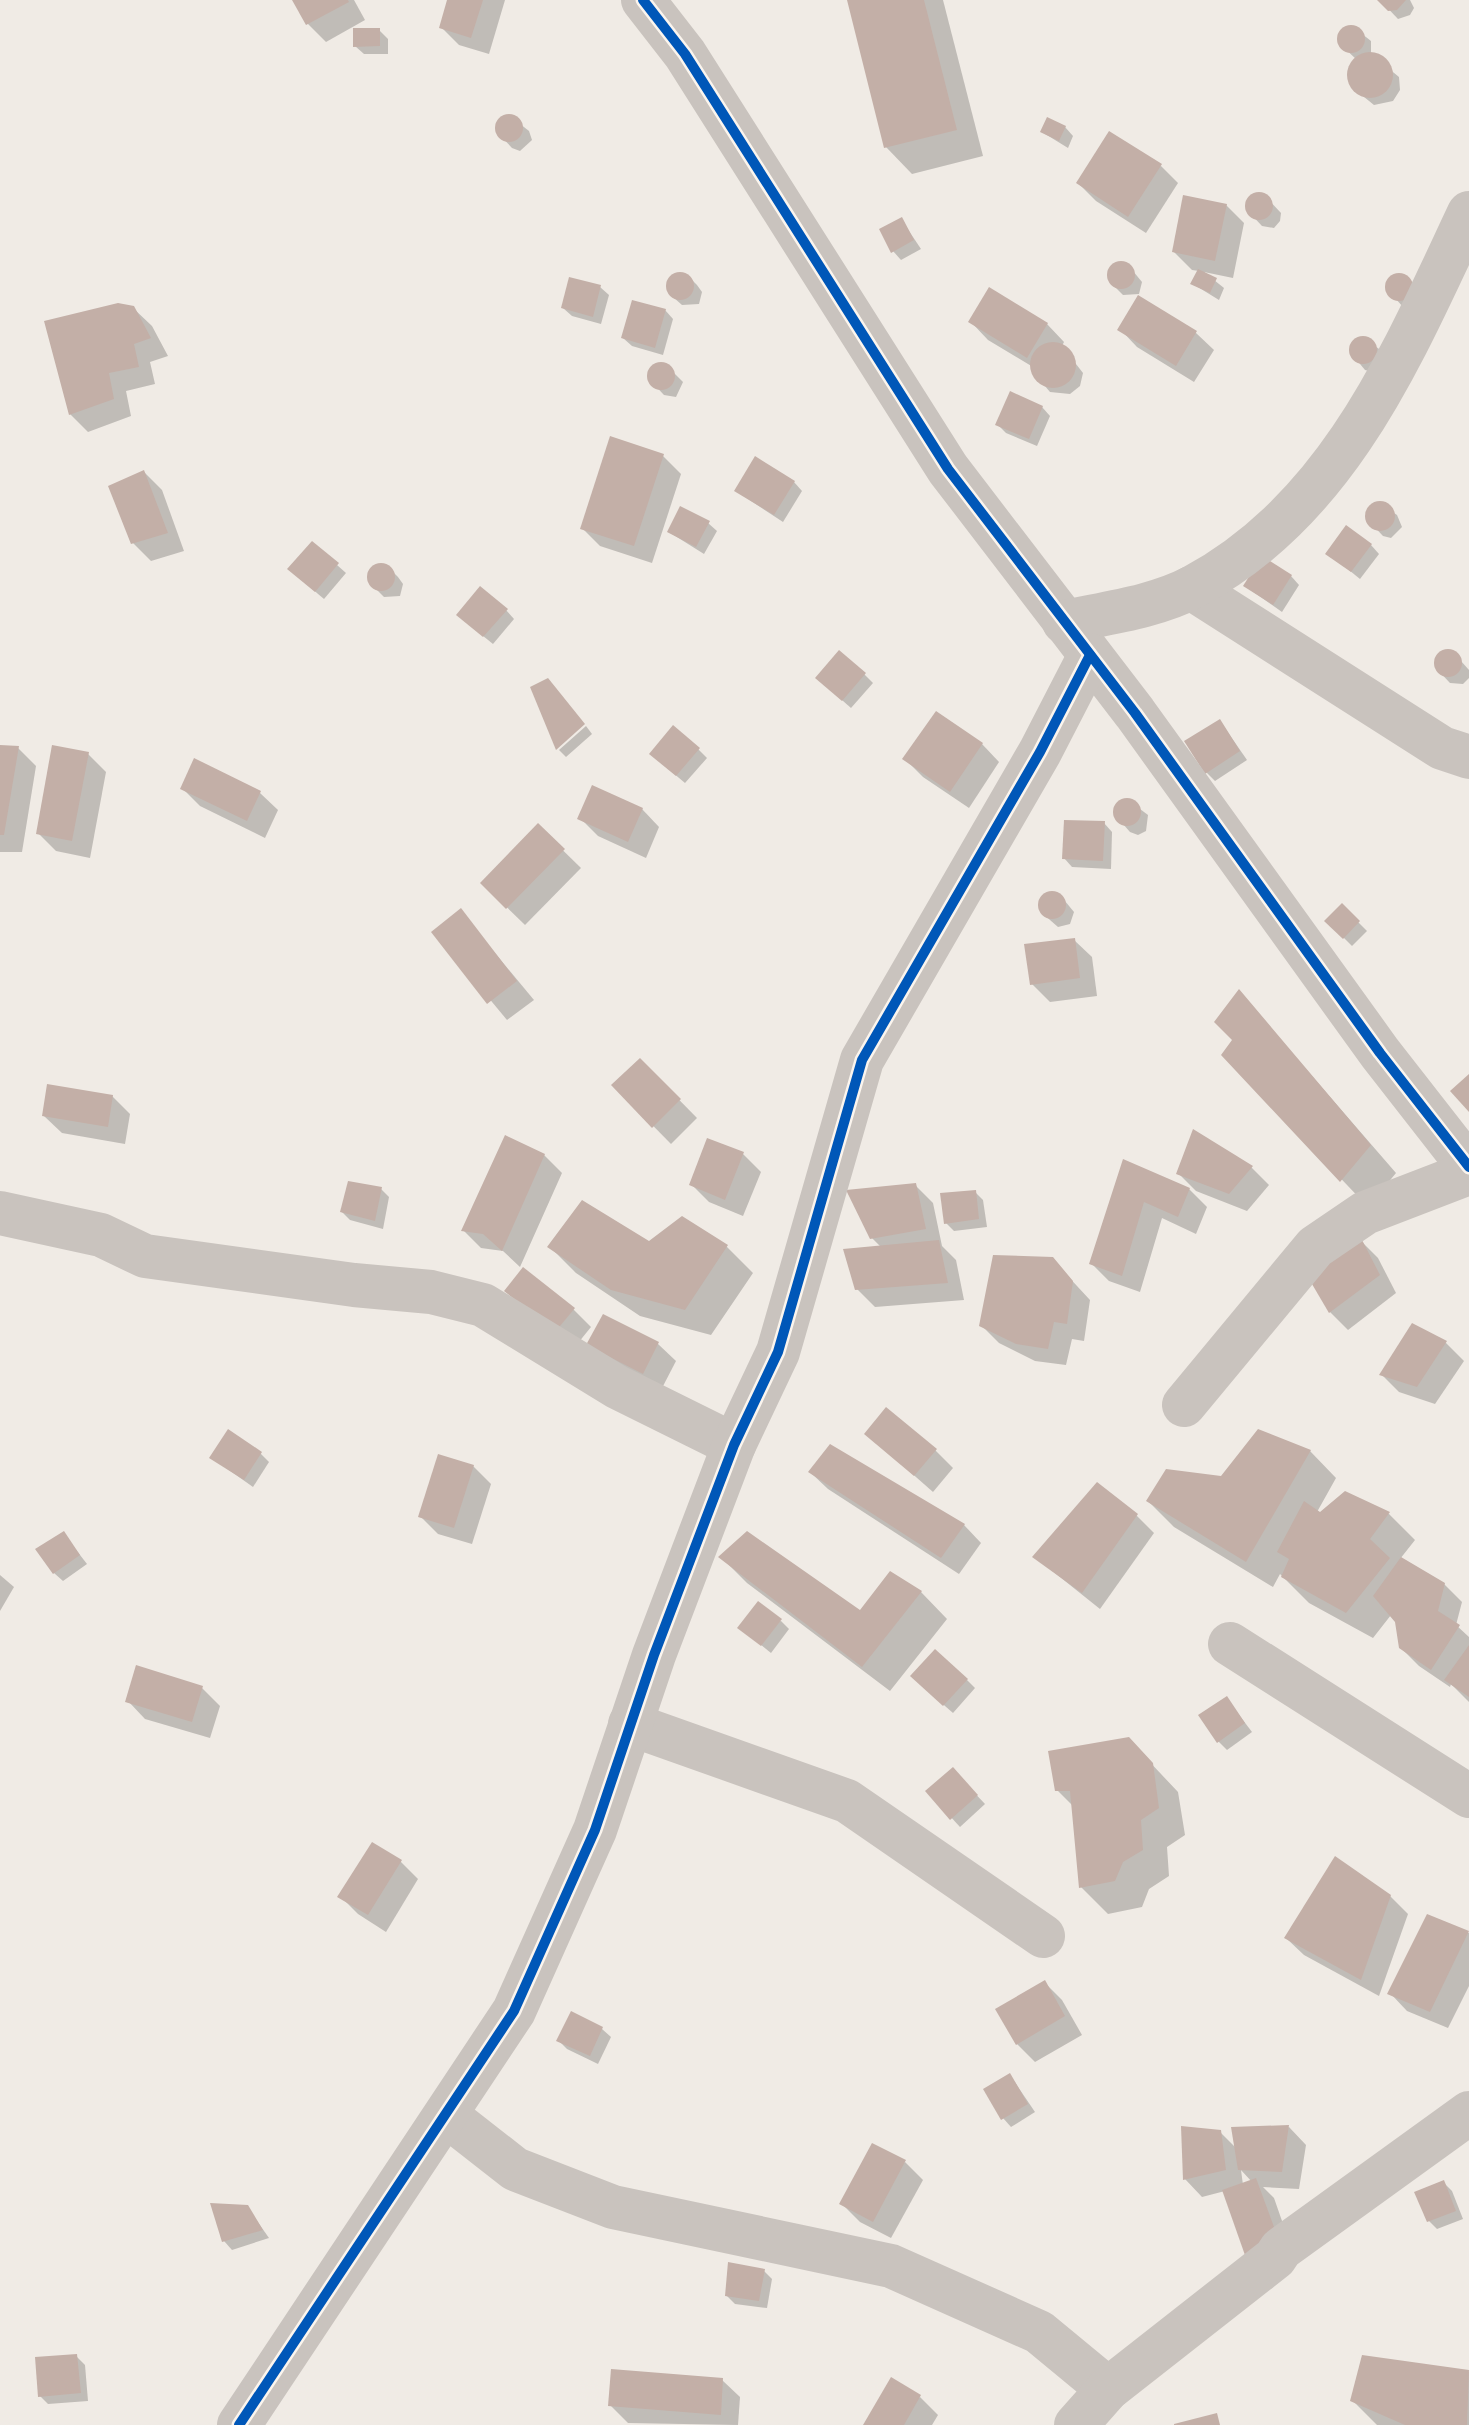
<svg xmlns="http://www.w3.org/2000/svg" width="1469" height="2425" viewBox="0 0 1469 2425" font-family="Rubik,sans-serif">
<rect width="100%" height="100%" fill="#f0ebe5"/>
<g fill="#0003" fill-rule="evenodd">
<path d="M295 0H354L365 20 326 42 308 24Z"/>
<path d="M449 0H505L489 54 459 45 441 27Z"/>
<path d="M849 0H943L983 156 912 174 886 147Z"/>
<path d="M1380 0H1410L1414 8 1410 15 1398 19Z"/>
<path d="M1352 26 1371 41V54L1399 77 1400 90 1393 101 1374 105 1353 88 1351 68 1357 60 1339 43 1341 31Z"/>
<path d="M379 30 388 39V54H364L355 46Z"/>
<path d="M510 116 529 131 532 140 520 151 512 148 497 132 500 121Z"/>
<path d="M1065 127 1073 136 1068 148 1042 132Z"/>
<path d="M1161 166 1178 183 1146 233 1096 201 1078 183Z"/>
<path d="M1255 194 1266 197 1281 213 1280 221 1274 228 1262 226 1247 210 1250 198Z"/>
<path d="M1226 205 1244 223 1233 278 1204 272 1224 288 1219 300 1193 284 1199 271 1192 270 1174 252Z"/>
<path d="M901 219 921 249 901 260 893 251Z"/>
<path d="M1121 263 1128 265 1142 282 1139 294 1123 295 1114 286 1108 274 1111 267Z"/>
<path d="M677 274 688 276 697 285 702 292 699 304 682 305 673 297 668 285Z"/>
<path d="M1400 274 1417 286 1403 307 1388 290 1390 279Z"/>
<path d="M600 287 609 295 601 324 572 316 563 308Z"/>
<path d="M1139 297 1196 333 1214 350 1194 382 1137 347 1120 329Z"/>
<path d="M133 308 152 326 168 356 150 362 155 384 126 391 131 416 88 432 70 414Z"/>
<path d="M665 310 673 319 663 355 632 346 623 338Z"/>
<path d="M971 322 1047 324 1064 342 1062 346 1083 373 1080 386 1070 394 1050 392 1033 372V367L988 340Z"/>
<path d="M1363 337 1379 349 1373 372 1365 370 1351 353 1353 341Z"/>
<path d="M665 364 683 382 676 397 664 395 649 379 654 365Z"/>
<path d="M1042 407 1050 416 1037 446 1006 433 997 424Z"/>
<path d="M663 456 681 474 652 563 600 546 582 528Z"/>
<path d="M144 472 162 490 184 551 151 561 133 543 111 487Z"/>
<path d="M794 482 802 491 783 522 736 491Z"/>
<path d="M1381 504 1397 515 1402 527 1391 538 1383 536 1368 520 1371 508Z"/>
<path d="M708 523 717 531 704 554 669 532Z"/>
<path d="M1371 545 1379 554 1360 579 1328 553Z"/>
<path d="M337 565 346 573 324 599 298 577Z"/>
<path d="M378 565 389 568 398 577 403 584 400 596 384 597 375 588 369 581 372 570Z"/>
<path d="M1291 576 1299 585 1282 612 1245 586Z"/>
<path d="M506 610 514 619 493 644 467 623Z"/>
<path d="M1452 651 1469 670V678L1463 684 1450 683 1435 667 1441 653Z"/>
<path d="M864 674 873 683 851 708 826 686Z"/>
<path d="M1220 721 1247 760 1215 781 1206 772Z"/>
<path d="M586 726 592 734 566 757 559 750Z"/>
<path d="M982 744 999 762 969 808 923 777 905 759Z"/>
<path d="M0 747 18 748 36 766 22 852H0Z"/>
<path d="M698 749 707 758 685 783 660 762Z"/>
<path d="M88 754 106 772 90 858 56 851 38 833Z"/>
<path d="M195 761 260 793 278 810 265 838 200 806 182 788Z"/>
<path d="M1128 800 1148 815 1146 831 1138 835 1130 832 1116 816 1118 805Z"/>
<path d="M642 809 659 827 646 858 598 836 580 818Z"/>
<path d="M1104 823 1112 832 1111 869 1072 867 1064 858Z"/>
<path d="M538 826 581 868 525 925 482 883Z"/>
<path d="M1052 893 1060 895 1074 912 1070 924 1058 927 1042 913 1039 905 1043 897Z"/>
<path d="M1342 906 1367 931 1352 946 1327 921Z"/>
<path d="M460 911 534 1000 507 1020 434 932Z"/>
<path d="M1074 940 1092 957 1097 996 1050 1002 1032 984Z"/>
<path d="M1239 992 1396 1173 1368 1207 1223 1055 1234 1040Z"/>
<path d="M640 1060 697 1118 671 1144 614 1086Z"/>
<path d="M112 1096 130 1114 125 1144 62 1133 44 1116Z"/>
<path d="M743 1154 761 1172 743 1216 709 1202 691 1184Z"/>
<path d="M544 1155 562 1173 520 1267 503 1251 481 1248 464 1231Z"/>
<path d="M1125 1162 1189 1189 1207 1207 1196 1234 1162 1218 1140 1292 1109 1281 1091 1263Z"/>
<path d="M1251 1167 1269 1185 1247 1211 1196 1191 1178 1173Z"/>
<path d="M915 1185 933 1203 942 1246 956 1260 964 1300 875 1307 857 1289 882 1248 872 1238Z"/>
<path d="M381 1189 389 1197 383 1229 350 1220 342 1212Z"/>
<path d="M975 1192 983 1200 987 1227 954 1231 946 1223Z"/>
<path d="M682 1218 727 1247 753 1273 711 1335 640 1316 576 1273 550 1247 649 1243Z"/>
<path d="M1360 1240 1378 1258 1396 1293 1348 1330 1330 1312 1305 1268Z"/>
<path d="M1052 1259 1090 1300 1084 1341 1072 1339 1066 1365 1035 1361 999 1343 981 1325Z"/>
<path d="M524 1308 573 1309 591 1327 574 1348Z"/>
<path d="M1413 1325 1446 1343 1464 1361 1435 1404 1399 1392 1382 1375Z"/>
<path d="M658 1344 676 1361 661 1390 589 1345Z"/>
<path d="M867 1434 935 1450 953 1468 933 1492Z"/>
<path d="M1310 1451 1336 1478 1317 1512 1389 1514 1415 1540 1400 1559 1444 1584 1462 1602 1456 1625 1469 1637V1702L1451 1684 1450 1687 1419 1666 1400 1647 1397 1621 1391 1615 1373 1638 1309 1603 1280 1574 1273 1587 1174 1527 1148 1501Z"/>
<path d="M261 1454 269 1462 253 1487 212 1458Z"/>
<path d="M473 1466 491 1484 472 1544 438 1534 420 1516Z"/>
<path d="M810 1472 964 1525 981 1543 959 1574 828 1489Z"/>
<path d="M1136 1515 1154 1533 1100 1609 1035 1557Z"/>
<path d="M63 1533 87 1564 63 1581 54 1573Z"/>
<path d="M721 1557 860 1613 891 1574 921 1592 947 1619 890 1691 747 1583Z"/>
<path d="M0 1575 14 1587 0 1611Z"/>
<path d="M781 1621 789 1629 771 1653 740 1628Z"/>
<path d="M967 1680 975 1688 953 1713 921 1685Z"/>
<path d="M202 1688 220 1706 210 1738 145 1719 128 1701Z"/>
<path d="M1227 1699 1252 1732 1227 1750 1218 1741Z"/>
<path d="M1128 1739 1178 1792 1185 1835 1167 1847 1169 1876 1149 1889 1142 1907 1108 1914 1081 1887 1073 1806 1057 1790Z"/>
<path d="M952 1769 985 1804 960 1827 928 1792Z"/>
<path d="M400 1861 418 1879 386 1932 358 1914 340 1896Z"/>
<path d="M1390 1896 1408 1914 1379 1996 1304 1955 1286 1938Z"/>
<path d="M1428 1917 1469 1933V1986L1448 2028 1407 2011 1390 1993Z"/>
<path d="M1045 1983 1062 2000 1082 2035 1035 2062 1017 2044Z"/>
<path d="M571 2014 602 2029 611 2037 598 2064 567 2049 559 2041Z"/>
<path d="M1010 2075 1035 2112 1011 2127 1003 2118Z"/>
<path d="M1289 2127 1306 2145 1299 2189 1263 2187 1274 2198 1297 2264 1225 2191 1202 2197 1185 2179 1220 2132 1237 2149ZM1241 2170 1252 2182 1243 2185Z"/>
<path d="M905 2162 923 2180 891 2238 860 2222 842 2204Z"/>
<path d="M1443 2182 1452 2191 1463 2219 1437 2229 1429 2221Z"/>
<path d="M247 2207 269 2238 232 2250 224 2241Z"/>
<path d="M764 2271 772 2279 767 2308 735 2304 727 2296Z"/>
<path d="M76 2356 85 2365 88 2401 48 2404 40 2396Z"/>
<path d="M1364 2358 1469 2372V2425H1377L1352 2400Z"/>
<path d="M722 2380 740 2397 738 2425 628 2423 610 2405Z"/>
<path d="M920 2397 938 2415 932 2425H865Z"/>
</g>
<g fill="#c3afa7">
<path d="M292 0H348L349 2 306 25Z"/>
<path d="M447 0H483L471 38 439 28Z"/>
<path d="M847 0H924L957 130 884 148Z"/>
<path d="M1377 0H1406L1397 10 1388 11Z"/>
<circle cx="1351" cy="39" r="14"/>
<path d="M353 28H380V46L353 47Z"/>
<circle cx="1370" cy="75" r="23"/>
<circle cx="509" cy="128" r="14"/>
<path d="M1047 117 1066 126 1059 141 1040 132Z"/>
<path d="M1109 131 1162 164 1128 217 1076 183Z"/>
<circle cx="1259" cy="206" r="14"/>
<path d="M1183 195 1227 204 1215 261 1172 252Z"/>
<path d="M902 217 914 240 891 253 879 229Z"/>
<circle cx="1121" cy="275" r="14"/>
<path d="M1198 269 1217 278 1210 293 1190 284Z"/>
<circle cx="680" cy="286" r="14"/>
<circle cx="1399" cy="287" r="14"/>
<path d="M569 277 601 285 593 317 561 308Z"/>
<path d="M989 287 1048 323 1027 358 968 322Z"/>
<path d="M1138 295 1197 331 1176 366 1117 330Z"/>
<path d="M632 300 666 309 655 348 621 338Z"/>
<path d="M118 303 134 306 151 338 134 344 139 367 109 373 114 399 69 415 44 321Z"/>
<circle cx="1363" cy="350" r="14"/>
<circle cx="1053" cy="365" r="23"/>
<circle cx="661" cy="376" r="14"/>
<path d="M1010 391 1043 406 1029 439 995 425Z"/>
<path d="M610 436 664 454 634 546 580 529Z"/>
<path d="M755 456 795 481 774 515 734 491Z"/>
<path d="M144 470 168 533 131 544 108 486Z"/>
<circle cx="1380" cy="516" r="15"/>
<path d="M680 506 710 521 696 547 667 532Z"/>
<path d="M1346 525 1372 544 1351 572 1325 554Z"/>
<path d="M312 541 339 563 315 592 287 569Z"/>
<path d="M1262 556 1292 575 1273 605 1243 586Z"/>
<circle cx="381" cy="577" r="14"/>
<path d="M480 586 508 609 483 637 456 615Z"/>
<circle cx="1448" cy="663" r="14"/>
<path d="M839 650 866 673 842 701 815 678Z"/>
<path d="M548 678 585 724 556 750 530 687Z"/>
<path d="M936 711 983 743 950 792 902 759Z"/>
<path d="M1220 719 1240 751 1205 774 1184 741Z"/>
<path d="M673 725 700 748 676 776 649 754Z"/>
<path d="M0 745 19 746 4 835H0Z"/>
<path d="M52 745 89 752 72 841 36 834Z"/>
<path d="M194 758 261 791 247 821 180 789Z"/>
<path d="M592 785 643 808 628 842 577 819Z"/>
<circle cx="1127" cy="812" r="14"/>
<path d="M1064 820 1105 821 1103 861 1062 859Z"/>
<path d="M538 823 565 849 506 909 480 883Z"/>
<circle cx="1052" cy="905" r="14"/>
<path d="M1342 903 1360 921 1343 939 1324 921Z"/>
<path d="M461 908 517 981 487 1004 431 932Z"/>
<path d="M1075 938 1080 978 1030 985 1024 944Z"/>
<path d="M1239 989 1371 1145 1340 1182 1221 1055 1232 1040 1214 1022Z"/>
<path d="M640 1058 681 1099 652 1128 611 1085Z"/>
<path d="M1469 1074V1112L1450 1091Z"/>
<path d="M47 1084 113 1095 108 1127 42 1116Z"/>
<path d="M1193 1129 1253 1166 1229 1194 1176 1174Z"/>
<path d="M505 1135 545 1154 502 1251 483 1234 461 1231Z"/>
<path d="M707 1138 744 1152 725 1200 689 1185Z"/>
<path d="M1123 1159 1190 1188 1178 1217 1144 1202 1122 1276 1089 1264Z"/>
<path d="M348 1181 382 1187 375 1221 340 1212Z"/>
<path d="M916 1183 926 1229 870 1239 846 1190Z"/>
<path d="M976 1190 979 1219 944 1224 940 1193Z"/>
<path d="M582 1200 649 1241 682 1216 728 1245 685 1310 611 1290 547 1247Z"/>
<path d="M1361 1238 1380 1275 1329 1313 1302 1267Z"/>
<path d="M939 1240 948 1283 855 1290 843 1249Z"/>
<path d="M993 1255 1053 1257 1073 1281 1067 1324 1054 1322 1048 1349 1016 1344 979 1326Z"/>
<path d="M523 1267 575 1308 555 1332 504 1291Z"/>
<path d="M603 1314 659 1342 643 1374 586 1345Z"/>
<path d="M1412 1323 1447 1341 1417 1387 1379 1375Z"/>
<path d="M886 1407 937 1449 914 1476 864 1434Z"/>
<path d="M228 1429 262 1452 244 1480 209 1458Z"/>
<path d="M1258 1429 1311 1450 1246 1562 1146 1501 1166 1469 1221 1476Z"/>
<path d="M830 1444 965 1524 941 1558 808 1472Z"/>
<path d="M438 1454 474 1465 454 1528 418 1517Z"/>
<path d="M1097 1482 1138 1514 1082 1593 1032 1557Z"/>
<path d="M1345 1491 1390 1512 1370 1539 1390 1558 1346 1613 1281 1577 1289 1559 1277 1552 1304 1501 1320 1512Z"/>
<path d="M64 1531 80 1555 53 1574 35 1549Z"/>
<path d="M747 1531 860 1610 890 1571 922 1591 862 1667 718 1557Z"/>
<path d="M1401 1557 1445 1583 1438 1611 1460 1625 1431 1670 1399 1648 1395 1622 1373 1596Z"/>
<path d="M758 1601 782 1619 761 1646 737 1628Z"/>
<path d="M1469 1645V1697L1444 1680Z"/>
<path d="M935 1649 968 1679 943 1706 910 1676Z"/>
<path d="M136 1665 203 1686 192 1722 125 1702Z"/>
<path d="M1227 1696 1245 1723 1217 1743 1198 1715Z"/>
<path d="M1129 1737 1153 1763 1159 1808 1141 1820 1143 1850 1123 1862 1115 1881 1079 1888 1070 1791H1055L1048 1751Z"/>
<path d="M953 1767 978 1795 950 1820 925 1791Z"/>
<path d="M372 1842 402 1860 368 1915 337 1897Z"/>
<path d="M1335 1856 1391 1895 1361 1980 1284 1938Z"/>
<path d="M1427 1914 1469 1931 1430 2012 1387 1994Z"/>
<path d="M1045 1980 1065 2016 1016 2045 995 2009Z"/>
<path d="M571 2011 603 2027 590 2056 556 2041Z"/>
<path d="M1010 2073 1028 2104 1001 2120 983 2089Z"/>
<path d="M1289 2125 1282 2172 1238 2170 1231 2127Z"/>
<path d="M1181 2126 1221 2130 1226 2170 1183 2180Z"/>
<path d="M872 2143 906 2160 873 2222 839 2204Z"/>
<path d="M1256 2178 1281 2246 1246 2258 1222 2190Z"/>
<path d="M1444 2180 1456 2211 1427 2222 1414 2192Z"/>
<path d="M210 2203 248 2205 263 2230 222 2242Z"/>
<path d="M728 2262 765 2269 759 2301 725 2296Z"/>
<path d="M77 2354 81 2393 38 2397 35 2357Z"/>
<path d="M1362 2355 1469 2370 1467 2425H1405L1350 2401Z"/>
<path d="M611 2369 723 2378 721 2415 608 2406Z"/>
<path d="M891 2377 921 2395 904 2425H863Z"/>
<path d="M1217 2413 1220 2425H1174V2424Z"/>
</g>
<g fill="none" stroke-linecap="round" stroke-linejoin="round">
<g stroke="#c9c3be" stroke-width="44">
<path d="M643 0 685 54 948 469 1135 713 1380 1053 1469 1167"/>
<path d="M1191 588 1442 748 1469 757"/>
<path d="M1064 622C1106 613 1155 607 1193 587 1339 509 1402 355 1469 213"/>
<path d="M0 1213 101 1235 145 1256 354 1285 431 1292 483 1305 617 1387 734 1445"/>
<path d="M1184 1405 1315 1247 1365 1213 1469 1173"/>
<path d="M1230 1644 1469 1796"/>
<path d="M630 1724 847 1801 1043 1936"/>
<path d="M446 2115 515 2169 613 2207 891 2266 1039 2332 1108 2389"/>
<path d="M239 2425 514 2011 595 1830 654 1655 734 1445 778 1352 862 1060 1040 752 1090 655"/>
<path d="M1076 2425 1108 2389 1275 2258 1281 2249 1469 2113"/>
</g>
<defs>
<g id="cycleway">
<path d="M643 0 685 54 948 469 1135 713 1380 1053 1469 1167"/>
<path d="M239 2425 514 2011 595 1830 654 1655 734 1445 778 1352 862 1060 1040 752 1090 655"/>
</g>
</defs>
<use href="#cycleway" stroke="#fbf5ee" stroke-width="15"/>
<use href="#cycleway" stroke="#0057b8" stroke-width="10"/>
</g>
</svg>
